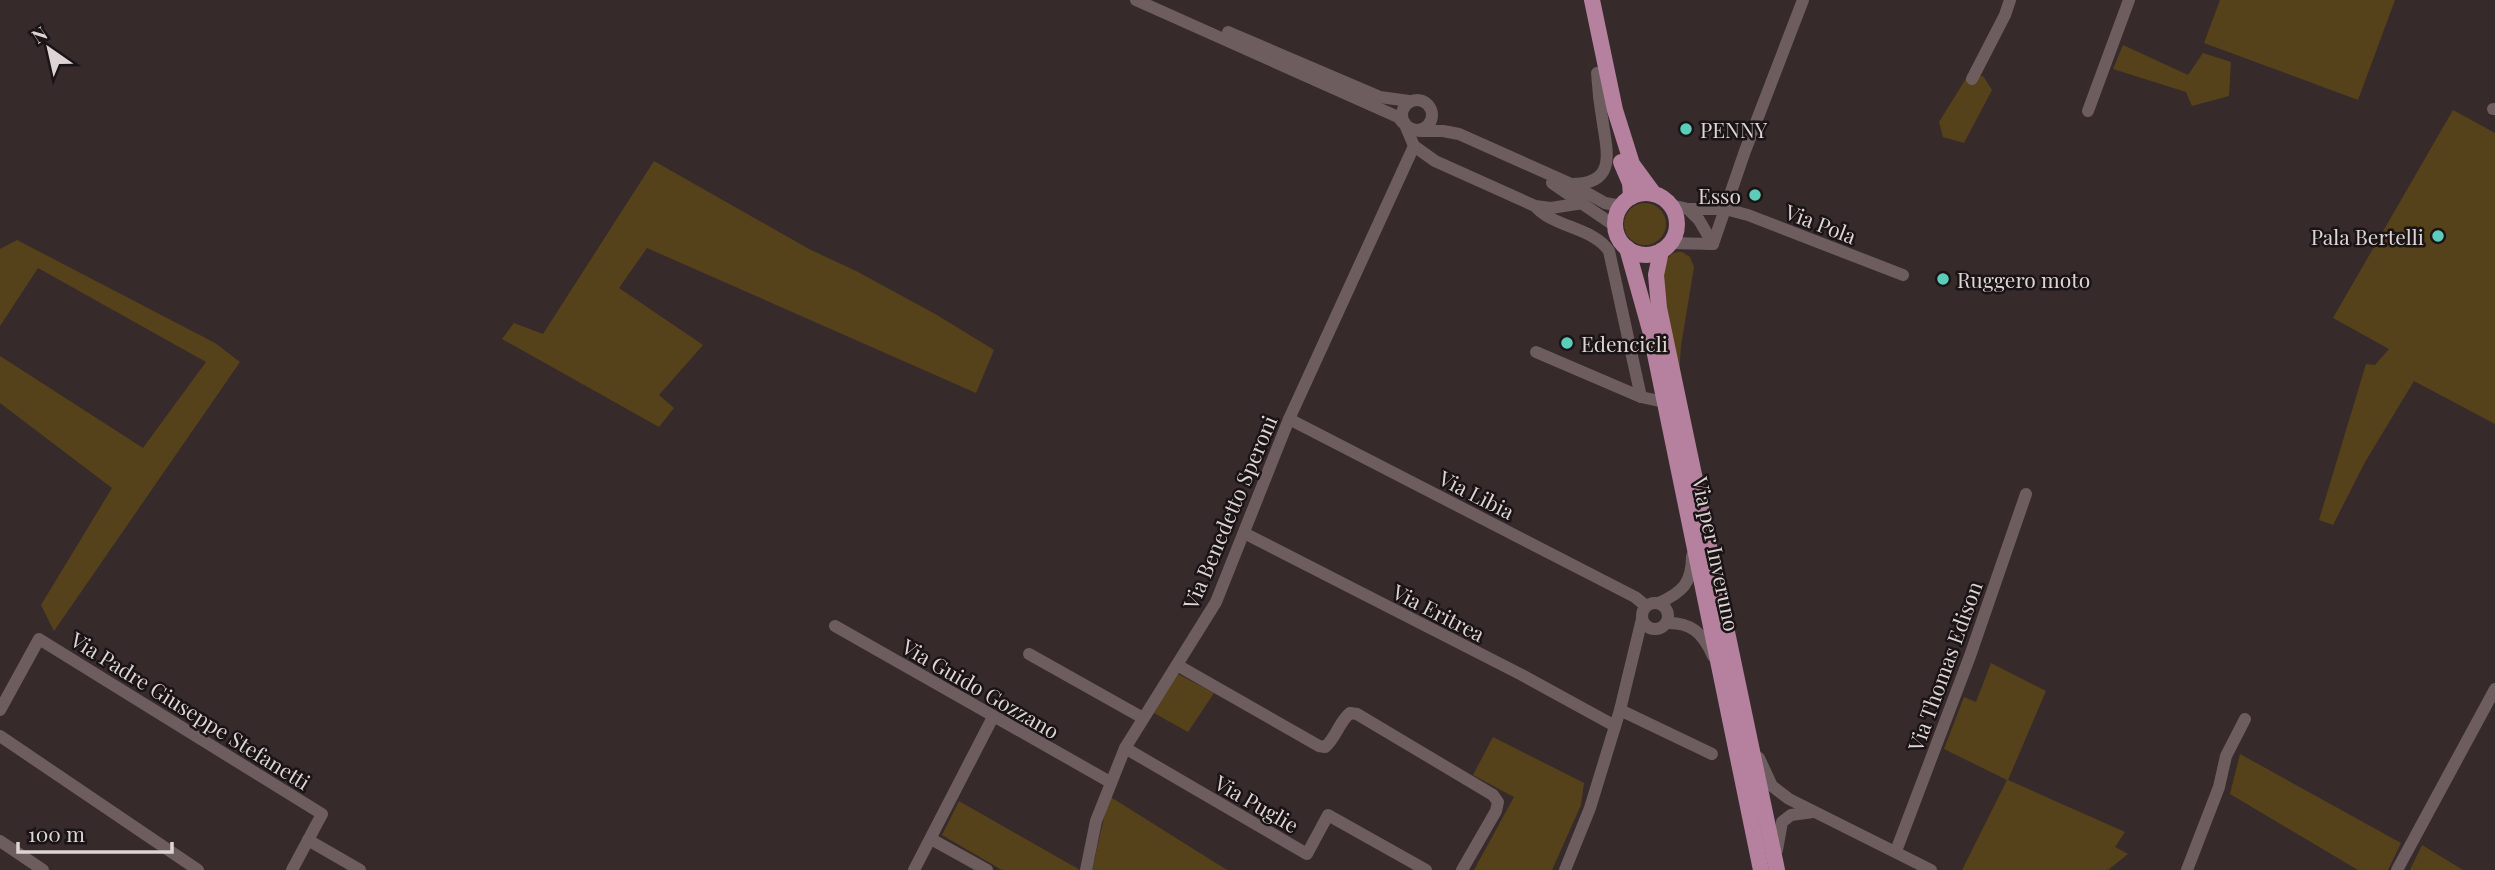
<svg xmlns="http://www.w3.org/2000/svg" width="2495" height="870" viewBox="0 0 2495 870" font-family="'Playfair Display',serif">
<rect width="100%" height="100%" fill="#372a2a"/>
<g fill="#56421a">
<path d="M2220 0H2395L2358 100 2204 43Z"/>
<path d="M2123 45 2188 75 2203 53 2231 62 2229 96 2192 106 2186 92 2113 69Z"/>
<path d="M1983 76 1992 90 1964 143 1943 137 1939 122 1967 77Z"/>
<path d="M2453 110 2495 133V424L2414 381 2365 462 2333 525 2319 520 2366 364 2375 365 2389 349 2333 318Z"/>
<path d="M654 161 809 249 856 271 937 315 994 350 976 393 647 248 619 288 703 345 659 395 674 408 659 427 502 339 514 323 543 334Z"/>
<circle cx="1645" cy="224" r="21"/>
<path d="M17 240 215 343 240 362 54 631 41 605 112 488 0 403V356L143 448 206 362 38 268 0 326V249Z"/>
<path d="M1682 252 1690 257 1694 267 1681 346 1679 378C1675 355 1655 275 1668 258 1672 252 1676 252 1682 252Z"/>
<path d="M1991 663 2046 691 2008 780 2125 832 2115 847 2128 854 2108 870H1962L2007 780 1944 749 1964 697 1976 702Z"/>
<path d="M1178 674 1214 693 1188 732 1154 713Z"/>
<path d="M1493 737 1584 783 1581 805 1552 870H1474L1514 797 1473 775Z"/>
<path d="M2240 754 2401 843 2388 870H2358L2230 794Z"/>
<path d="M1109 796 1227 870H1092Z"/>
<path d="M959 801 1080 870H1002L942 835Z"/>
<path d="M2422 845 2463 870H2410Z"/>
</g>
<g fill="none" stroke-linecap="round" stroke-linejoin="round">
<g stroke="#6d5d5e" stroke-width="12">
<path d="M1136 0 1398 117 1403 123"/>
<path d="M1228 32 1380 97 1409 101"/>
<path d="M1972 79 2005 15 2010 0"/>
<circle cx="1417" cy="115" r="15"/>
<path d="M2493 109H2495"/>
<path d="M2088 111 2129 0"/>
<path d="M1406 127 1414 146 1435 161 1535 206 1551 208 1583 203"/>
<path d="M1419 131H1443L1459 134 1571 184 1605 203 1621 206"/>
<path d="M1552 183 1615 226"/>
<path d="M1572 184C1615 184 1608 155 1603 124 1600 107 1598 90 1597 73"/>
<path d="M1671 205 1688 209H1725L1748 215 1903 275"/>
<path d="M1535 206C1554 228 1593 227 1609 251L1641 397"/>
<path d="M1688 209 1699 220 1713 244"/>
<path d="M1670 243 1713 244 1745 151 1803 0"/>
<path d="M1536 352 1641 397 1664 402"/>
<path d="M1289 419 1635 597 1646 606"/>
<path d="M1244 533 1522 675 1615 726"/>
<circle cx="1655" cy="616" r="13"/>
<path d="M1659 603C1682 592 1692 584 1692 556"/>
<path d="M1666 623C1691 622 1703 633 1713 656"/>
<path d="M835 626 1110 782"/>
<path d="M1029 654 1143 718"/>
<path d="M1177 665 1319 746 1325 747C1336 738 1339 722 1350 713L1357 714 1493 795 1498 802 1496 811 1462 870"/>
<path d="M0 710 39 639 322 814 292 870"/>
<path d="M1620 710 1712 754"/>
<path d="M0 736 198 870"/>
<path d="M1125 748 1307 854 1328 815 1426 870"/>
<path d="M1759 758 1772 786 1789 799 1931 870"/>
<path d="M931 839 987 870"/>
<path d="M308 840 360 870"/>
<path d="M0 841 43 870"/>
<path d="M1777 850 1782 822 1791 815 1813 812"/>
<path d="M1896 851 1970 656 2026 494"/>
<path d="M914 870 993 717"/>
<path d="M1086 870 1096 821 1125 748 1216 602 1289 419 1414 146"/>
<path d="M1565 870 1590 808 1620 710 1642 619"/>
<path d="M2187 870 2219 787 2226 756 2245 719"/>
<path d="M2397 870 2495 689"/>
</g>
<g stroke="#b5819e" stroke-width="16">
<path d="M1592 0 1615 110 1632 164 1654 194"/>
<path d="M1621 162 1630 183 1631 197"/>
<circle cx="1646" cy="224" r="31"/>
<path d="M1627 248 1650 330 1761 870"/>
<path d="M1661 251 1656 275 1659 308 1777 870"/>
</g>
</g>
<g fill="#5bcebb" stroke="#1a1414" stroke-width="2.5">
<circle cx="1686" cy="129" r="7"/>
<circle cx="1755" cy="195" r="7"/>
<circle cx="2438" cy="236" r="7"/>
<circle cx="1943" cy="279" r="7"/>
<circle cx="1567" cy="343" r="7"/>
</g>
<g text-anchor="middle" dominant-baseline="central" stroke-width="5" stroke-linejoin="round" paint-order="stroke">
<g font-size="21" fill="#ddd4d4" stroke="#1a1414" text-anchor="start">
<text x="1700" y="129">PENNY</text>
<text x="1741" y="195" text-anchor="end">Esso</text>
<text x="2424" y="236" text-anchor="end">Pala Bertelli</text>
<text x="1957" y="279">Ruggero moto</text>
<text x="1581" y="343">Edencicli</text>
</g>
<g font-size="21" fill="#ddd4d4" stroke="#1a1414">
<text transform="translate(1821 223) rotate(21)">Via Pola</text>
<text transform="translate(1477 494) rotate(27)">Via Libia</text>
<text transform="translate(1229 512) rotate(-67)">Via Benedetto Speroni</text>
<text transform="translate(1717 554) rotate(78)">Via per Inveruno</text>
<text transform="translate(1439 612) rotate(27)">Via Eritrea</text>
<text transform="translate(1944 666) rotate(-70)">Via Thomas Edison</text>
<text transform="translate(981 688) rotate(30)">Via Guido Gozzano</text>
<text transform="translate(191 710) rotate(32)">Via Padre Giuseppe Stefanetti</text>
<text transform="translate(1257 803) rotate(30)">Via Puglie</text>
</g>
</g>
<g transform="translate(49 49) rotate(326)" stroke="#1a1414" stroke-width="5" paint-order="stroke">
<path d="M0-5L12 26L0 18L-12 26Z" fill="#ddd4d4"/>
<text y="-10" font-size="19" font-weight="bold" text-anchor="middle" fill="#ddd4d4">N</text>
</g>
<path d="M18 842v10h154v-10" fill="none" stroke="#ddd4d4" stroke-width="3.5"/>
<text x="28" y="842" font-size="21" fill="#ddd4d4" stroke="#1a1414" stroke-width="5" paint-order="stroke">100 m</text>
</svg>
